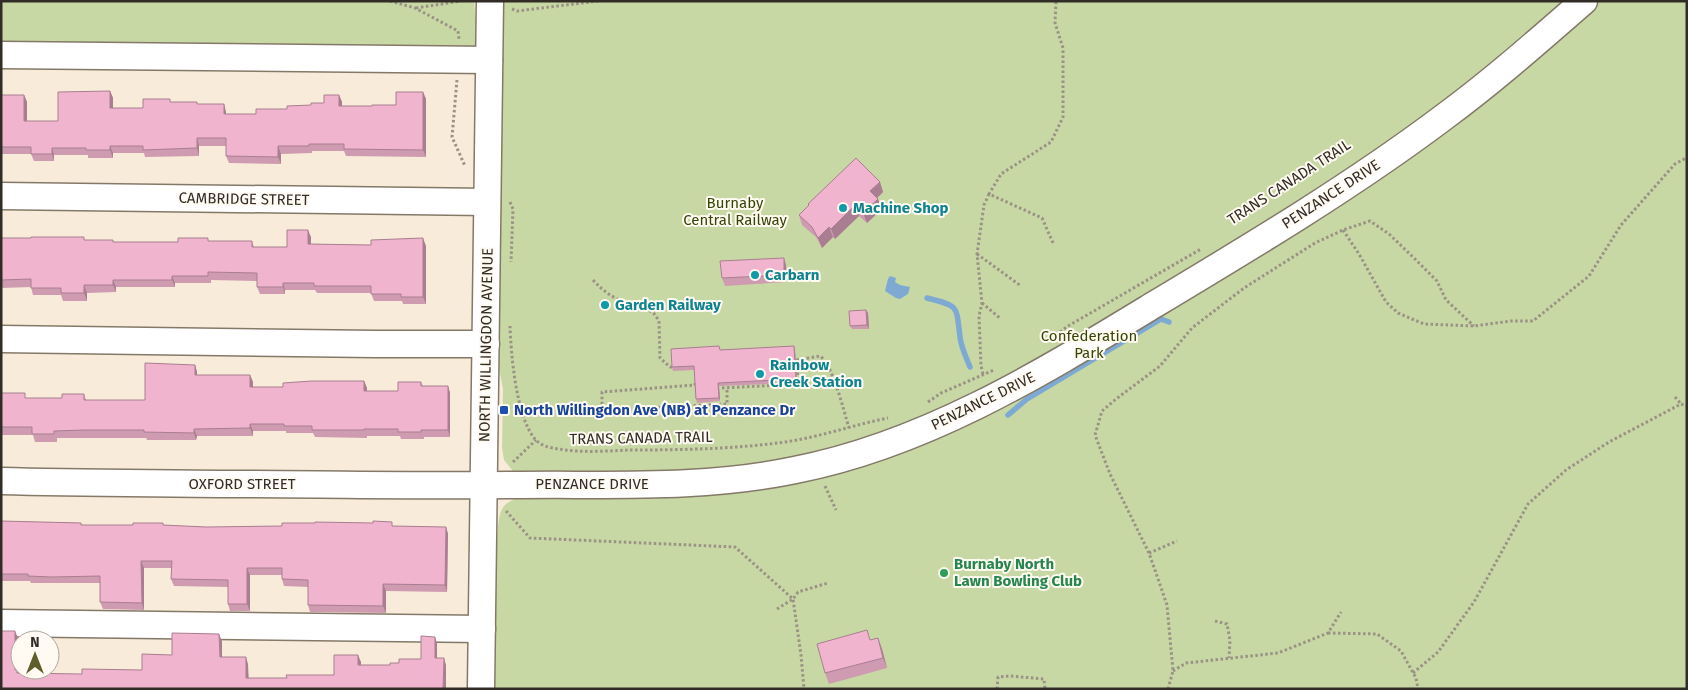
<svg xmlns="http://www.w3.org/2000/svg" width="1688" height="690" viewBox="0 0 1688 690" font-family="'Fira Sans',sans-serif">
<rect width="100%" height="100%" fill="#f8ebd9"/>
<g fill="#c7d8a5">
<path d="M1 1H474L480 60 1 55Z"/>
<path d="M503 1H1687V689H492C493 639 491 589 497 539 498 530 498 517 502 509 507 501 516 498 524 496L519 473 513 471 504 460 502 448 503 389 497 358Z"/>
</g>
<path fill="#7da9d3" d="M890 276 896 278 895 282 900 285 910 287 908 294 900 299 896 298 885 291 888 279Z"/>
<g fill="none" stroke-linecap="round" stroke-linejoin="round">
<g stroke="#7da9d3" stroke-width="5.5">
<path d="M927 298C960 306 956 306 960 337 961 347 966 357 970 367"/>
<path d="M1008 415 1027 399 1161 319 1169 322"/>
</g>
<defs>
<g id="minor">
<path d="M1 55 489 60"/>
<path d="M1 196 487 202"/>
<path d="M1 339 375 344H486"/>
<path d="M1 481C76 483 151 483 226 484 324 484 422 486 520 485 611 484 705 489 795 470 923 445 1037 376 1147 309 1247 249 1351 187 1444 117 1493 81 1538 41 1584 1"/>
<path d="M1 623 482 629"/>
<path d="M481 689 490 1"/>
</g>
</defs>
<use href="#minor" stroke="#847968" stroke-width="29"/>
<g stroke="#9b9285" stroke-width="3" stroke-dasharray="2.5 2.5" stroke-linecap="butt">
<path d="M390 1 415 8 458 31 459 39"/>
<path d="M416 8 461 1"/>
<path d="M512 9 517 11 598 1"/>
<path d="M457 80 452 137 465 166"/>
<path d="M510 202 513 209 511 262"/>
<path d="M1343 230 1359 254 1386 302 1398 313 1412 319 1424 324 1474 326 1511 321H1533L1589 276 1621 225 1675 164 1686 158"/>
<path d="M1053 243 1042 218 989 194 1001 174 1051 142 1063 117V48L1055 23 1056 1"/>
<path d="M977 254 1021 286"/>
<path d="M593 280C612 301 627 303 653 312L659 321 660 358 670 367H676"/>
<path d="M982 303 1001 319"/>
<path d="M510 326C511 354 516 417 535 439 541 446 550 448 559 449 582 453 607 451 630 450 682 450 734 449 785 442 820 437 853 425 888 418"/>
<path d="M1052 338 1068 326 1201 249"/>
<path d="M983 374 981 366 979 316 982 303 977 254 984 205 989 194"/>
<path d="M695 383V385L602 392V410L727 404V388"/>
<path d="M722 383V388L798 384 797 360 820 356C833 365 844 412 849 428"/>
<path d="M1675 397 1681 404"/>
<path d="M928 402 941 393 994 370"/>
<path d="M513 462 536 440"/>
<path d="M825 486 836 510"/>
<path d="M506 511 530 538 735 547 793 599 801 655 804 689"/>
<path d="M1149 553 1177 541"/>
<path d="M777 609 793 599 798 592 828 583"/>
<path d="M1215 621 1227 624 1230 640 1229 658"/>
<path d="M1328 633 1377 634 1401 651 1416 678 1418 689"/>
<path d="M1173 671 1186 663 1278 653 1328 633 1341 612"/>
<path d="M1413 673 1438 652 1474 602 1528 504 1566 470 1609 442 1681 404 1687 406"/>
<path d="M997 689 998 677 1010 676 1044 679 1045 689"/>
<path d="M1168 689 1173 671 1167 605 1149 553 1110 474 1095 435 1102 411 1116 399 1160 366 1192 328 1244 288 1315 243 1343 230 1370 221 1389 234 1414 258 1437 281 1446 300 1474 326"/>
</g>
<use href="#minor" stroke="#fff" stroke-width="26"/>
</g>
<g fill="#cf9bb1">
<path d="M110 91 113 98V108H143L171 102 198 104H224L226 114H256L287 109 324 103 339 95 342 102V106H372L396 105 423 92 426 99V157L346 156 344 151H312V153L281 154V164L229 163 226 156V146H199V156L145 157 144 153H113V158H88V155H54V161H34L31 154H1V95H24L27 102V121H58Z"/>
<path d="M880 182 883 192 877 198 882 209 867 223 859 216 835 239 833 237 822 248 816 237 802 225 799 215 809 206 808 204Z"/>
<path d="M311 237V244L426 246V304H403L402 301H374L371 293H317L315 290H285V294H260L257 287V281L211 280V283H175V287H116V292L87 293V301H63L61 295H33L31 287 1 288V238L85 240 113 242H178L209 241H252L254 247H287Z"/>
<path d="M786 265 787 282 725 286 722 278Z"/>
<path d="M866 310 868 313 869 329H852L850 326Z"/>
<path d="M794 346 795 350 797 383 719 386 720 401 697 403 696 399 694 370 673 371 672 367 721 350Z"/>
<path d="M195 365 197 372V375H250L253 382V387H283L364 381 367 388V391H398L421 382 423 386H448L450 393V437H424V439H401L400 436H367V438L315 437 313 433H286V431H253V436H197L196 440H147L146 438H57V442H35L33 435H1V393L27 398H62L84 394 86 400H145Z"/>
<path d="M1 521 81 523 82 525H164L206 527H446L448 534 447 592 386 591V613L310 612 308 605V587L284 586 282 579V575H250V611H230L228 604V587L174 586 171 579 172 568H144V610L103 609 100 602V583H31L30 581H1Z"/>
<path d="M878 638 882 649 887 668 829 684 825 673 871 640Z"/>
</g>
<g fill="#a97e90">
<path d="M110 91 113 98V115L110 108Z"/>
<path d="M423 92 426 99V157L423 150Z"/>
<path d="M24 95 27 102V128L24 121Z"/>
<path d="M339 95 342 102V114L339 106Z"/>
<path d="M224 104 226 112V121L224 114Z"/>
<path d="M197 138 199 146V156L197 148Z"/>
<path d="M110 146 113 153V158L110 150Z"/>
<path d="M278 146 281 154V164L278 157Z"/>
<path d="M52 148 54 155V161L52 154Z"/>
<path d="M880 182 883 192 874 201 870 191Z"/>
<path d="M878 199 882 209 867 223 863 213Z"/>
<path d="M855 205 859 216 835 239 831 229Z"/>
<path d="M829 227 833 237 822 248 818 238Z"/>
<path d="M308 230 311 237V251L308 244Z"/>
<path d="M423 238 426 246V304L423 297Z"/>
<path d="M784 258 786 265 787 282 784 275Z"/>
<path d="M172 276 175 283V287L172 280Z"/>
<path d="M113 280 116 287V292L113 285Z"/>
<path d="M283 283 285 290V294L283 287Z"/>
<path d="M84 285 87 293V301L84 293Z"/>
<path d="M866 310 868 313 869 329 867 325Z"/>
<path d="M794 346 795 350 797 383 796 379Z"/>
<path d="M195 365 197 372V382L195 375Z"/>
<path d="M250 375 253 382V394L250 387Z"/>
<path d="M364 381 367 388V398L364 391Z"/>
<path d="M718 383 719 386 720 401 719 398Z"/>
<path d="M448 386 450 393V437L448 430Z"/>
<path d="M250 424 253 431V436L250 428Z"/>
<path d="M194 429 197 436 196 440 194 433Z"/>
<path d="M446 527 448 534 447 592 445 585Z"/>
<path d="M141 561 144 568V610L142 603Z"/>
<path d="M247 568 250 575V611L247 604Z"/>
<path d="M383 584 386 591V613L383 606Z"/>
<path d="M15 631 18 638V672L20 677 15 670Z"/>
<path d="M219 634 222 641V664L220 657Z"/>
<path d="M435 637 437 643V665L435 658Z"/>
<path d="M878 638 882 649 887 668 883 658Z"/>
<path d="M358 655 361 662V672L358 665Z"/>
<path d="M246 657 248 664 249 685 246 678Z"/>
<path d="M444 658 446 665V689H443Z"/>
</g>
<g fill="#f1b4ce" stroke="#a97e90">
<path d="M110 91V108H143V99H170V102H197V104H224V114H256V109H287V106L311 105V103H324V95H339V106H372V105H396V92H423V150L344 149V144H309V146H278V157L226 156V138H197V148L143 150V146H110V150H86V148H52V154H31V147H1V95H24V121H58V92Z"/>
<path d="M856 158 880 182 870 191 878 199 863 213 855 205 831 229 829 227 818 238 812 227 799 215 809 205 808 204Z"/>
<path d="M287 230H308V244L371 245V240L423 238V297H401V294H371V286H314V283H283V287H257V273L208 272V276H172V280H113V285H84V293H61V288H31V279L1 280V238H31V237H84V240H113V242H178V238H208V241H252V247H287Z"/>
<path d="M784 258V275L722 278 720 261Z"/>
<path d="M866 310 867 325 850 326 849 311Z"/>
<path d="M719 346 720 350 794 346 796 379 718 383 719 398 696 399 694 366 672 367 671 349Z"/>
<path d="M145 363 195 365V375H250V387H283V383L312 381H364V391H398V382H421V386H448V430H421V432H398V429H364V430H312V426H284V424H250V428L194 429V433L144 432V430H84L54 431V434H32V427H1V393H25V398H62V394H84V400H145Z"/>
<path d="M1 521 81 523V525H133V523H163V525L206 527 282 526V523H315V522L373 523V521L392 522V526L446 527 445 585 383 584V606L308 605V580L282 579V568H247V604H228V580L171 579 172 561H141L142 603 100 602V576L51 577 28 576V574H1Z"/>
<path d="M867 630 870 640 878 638 883 658 825 673 817 644Z"/>
<path d="M1 631H15V670H17V673L82 674V669L142 670V654L172 655V633L219 634 220 657H246V678H287L286 675H334V655H358V665H390V663H399V659H421V636L435 637V658H444L443 689H1Z"/>
</g>
<g fill="#0f9aa8" stroke="#fffaf2" stroke-width="2">
<circle cx="843" cy="208" r="5"/>
<circle cx="755" cy="275" r="5"/>
<circle cx="605" cy="305" r="5"/>
<circle cx="760" cy="374" r="5"/>
</g>
<rect fill="#1a4fb4" stroke="#fffaf2" stroke-width="2" x="499" y="405" width="10" height="10" rx="2.5"/>
<circle fill="#2e9e5b" stroke="#fffaf2" stroke-width="2" cx="944" cy="573" r="5"/>
<g text-anchor="middle" dominant-baseline="central" stroke-width="4" stroke-linejoin="round" paint-order="stroke">
<g font-size="15" fill="#312c25" stroke="#fffaf2">
<text transform="translate(1289 182) rotate(-33)">TRANS CANADA TRAIL</text>
<text transform="translate(1331 194) rotate(-33)">PENZANCE DRIVE</text>
<text transform="translate(244 199) rotate(1)">CAMBRIDGE STREET</text>
<text transform="translate(486 345) rotate(-89)">NORTH WILLINGDON AVENUE</text>
<text transform="translate(983 401) rotate(-26)">PENZANCE DRIVE</text>
<text transform="translate(641 438) rotate(-1)">TRANS CANADA TRAIL</text>
<text x="242" y="484">OXFORD STREET</text>
<text x="592" y="484">PENZANCE DRIVE</text>
</g>
<g font-size="15" fill="#364504" stroke="#fffaf2">
<text x="735" y="203">Burnaby<tspan x="735" dy="17">Central Railway</tspan></text>
<text x="1089" y="336">Confederation<tspan x="1089" dy="17">Park</tspan></text>
</g>
<g font-size="15" font-weight="bold" fill="#0d838f" stroke="#fffaf2" text-anchor="start">
<text x="853" y="208">Machine Shop</text>
<text x="765" y="275">Carbarn</text>
<text x="615" y="305">Garden Railway</text>
<text x="770" y="365">Rainbow<tspan x="770" dy="17">Creek Station</tspan></text>
</g>
<g font-size="15" font-weight="bold" fill="#164399" stroke="#fffaf2" text-anchor="start">
<text x="514" y="410">North Willingdon Ave (NB) at Penzance Dr</text>
</g>
<g font-size="15" font-weight="bold" fill="#27864d" stroke="#fffaf2" text-anchor="start">
<text x="954" y="564">Burnaby North<tspan x="954" dy="17">Lawn Bowling Club</tspan></text>
</g>
</g>
<rect width="1688" height="690" fill="none" stroke="#312c25" stroke-width="5"/>
<g transform="translate(35 655)"><circle r="24" fill="#fffaf2" stroke="#ada8a0"/>
<path d="M0-4L9 19L0 12L-9 19Z" fill="#5d5e2b"/>
<text y="-8" font-size="14" font-weight="bold" text-anchor="middle" fill="#312c25">N</text>
</g>
</svg>
